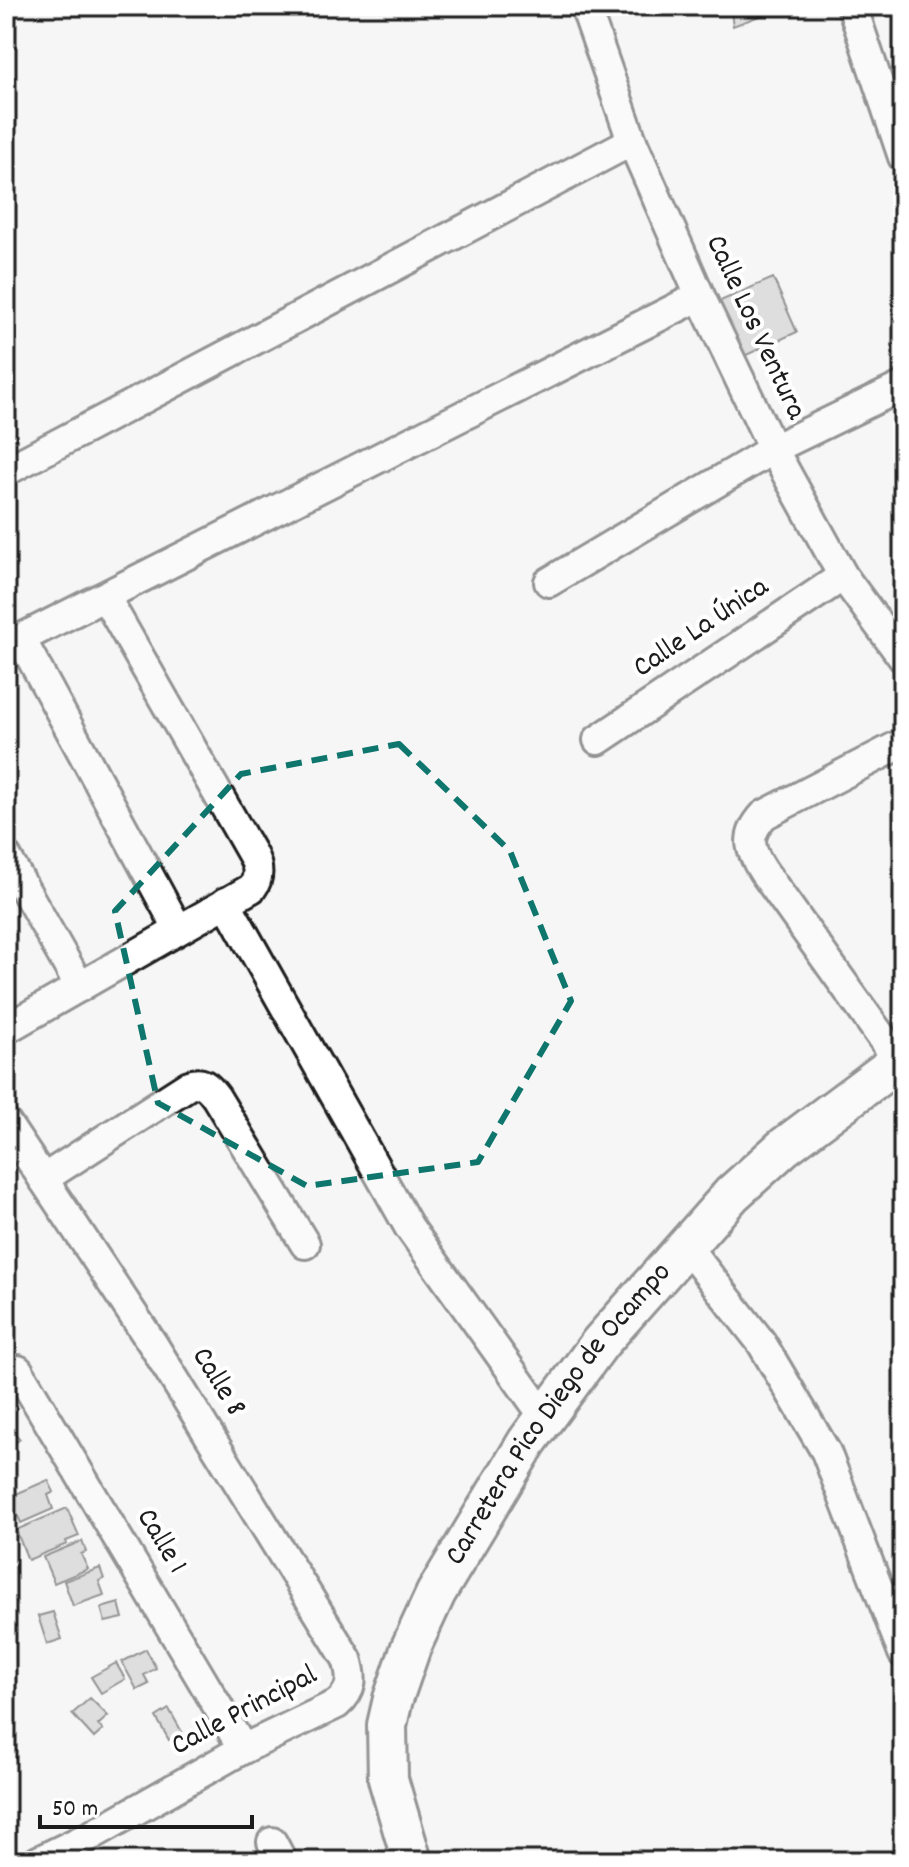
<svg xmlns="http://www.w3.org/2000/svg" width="909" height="1867" viewBox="0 0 909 1867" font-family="Dekko,sans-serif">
<rect width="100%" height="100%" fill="#f6f6f6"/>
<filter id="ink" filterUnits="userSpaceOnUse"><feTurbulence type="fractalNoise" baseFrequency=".0125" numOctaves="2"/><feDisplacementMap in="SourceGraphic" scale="16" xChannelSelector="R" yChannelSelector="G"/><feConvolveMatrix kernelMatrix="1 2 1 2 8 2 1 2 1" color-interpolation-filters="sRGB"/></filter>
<g filter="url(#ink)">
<g fill="#c0c0c0" stroke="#1c1c1c" stroke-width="2">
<path d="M730 6H786L733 26Z"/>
<path d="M773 278 797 332 742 357 718 302Z"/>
<path d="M13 1431 20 1439 6 1450V1437Z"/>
<path d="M48 1480 54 1492 48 1495 53 1509 21 1523 9 1497Z"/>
<path d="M67 1508 79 1536 66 1541 67 1544 28 1560 16 1530Z"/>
<path d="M82 1541 86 1552 81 1554 88 1569 54 1583 43 1557Z"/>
<path d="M100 1568 104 1579 99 1581 104 1595 73 1606 64 1581Z"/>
<path d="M119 1603 123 1618 105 1622 101 1608Z"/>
<path d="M53 1612 62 1639 47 1644 38 1616Z"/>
<path d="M146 1649 156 1668 144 1675 149 1684 137 1690 122 1662Z"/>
<path d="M116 1663 125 1679 101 1693 91 1677Z"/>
<path d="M90 1698 108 1716 98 1725 103 1730 94 1738 72 1714Z"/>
<path d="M169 1709 182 1732 169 1740 156 1717Z"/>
</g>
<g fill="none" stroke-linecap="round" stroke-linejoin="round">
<defs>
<g id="street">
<path d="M585 6 632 141 700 296 773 449 843 576 903 658"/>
<path d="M852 6 903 157"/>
<path d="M6 471 632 141"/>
<path d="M549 582 773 449 903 386"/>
<path d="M21 639 178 929"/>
<path d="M6 646 700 296"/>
<path d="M598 740 843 576"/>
<path d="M6 856 80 987"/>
<path d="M226 902 409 1227 545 1418"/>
<path d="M6 1029 252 888C260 877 259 867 252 854L106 598"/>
<path d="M898 1060 763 871C749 849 745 836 764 815L903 743"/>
<path d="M6 1123 154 1346 347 1659C353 1678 353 1690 337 1704L243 1749 92 1835 38 1861"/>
<path d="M43 1179 189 1085C202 1080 208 1086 216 1097L305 1244"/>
<path d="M685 1245 761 1342 826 1452 903 1653"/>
<path d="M18 1370 243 1749"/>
<path d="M272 1842 282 1861"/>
</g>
<g id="secondary">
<path id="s1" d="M412 1861 388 1779 387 1725 393 1699 411 1647 436 1593 527 1442 600 1343 732 1194 784 1147 903 1058"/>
</g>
</defs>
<use href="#street" stroke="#1c1c1c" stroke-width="34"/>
<use href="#secondary" stroke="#1c1c1c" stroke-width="44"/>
<use href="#street" stroke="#fff" stroke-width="28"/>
<use href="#secondary" stroke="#fff" stroke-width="38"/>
</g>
</g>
<path d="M0 0H909V1867H0ZM399 744 510 851 571 1001 478 1162 307 1186 158 1103 115 911 241 774Z" fill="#f6f6f6" fill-opacity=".55" fill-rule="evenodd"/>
<path fill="none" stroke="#0f766e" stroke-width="6" stroke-dasharray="16 10" stroke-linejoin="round" d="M399 744 510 851 571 1001 478 1162 307 1186 158 1103 115 911 241 774Z"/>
<g text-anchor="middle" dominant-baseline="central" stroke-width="8" stroke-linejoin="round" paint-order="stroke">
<g font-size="30" fill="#1c1c1c" stroke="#fff">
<text transform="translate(754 328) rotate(65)">Calle Los Ventura</text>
<text transform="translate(702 629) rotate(-34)">Calle La Única</text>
<text transform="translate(217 1383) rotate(58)">Calle 8</text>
<text stroke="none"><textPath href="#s1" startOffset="498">Carretera Pico Diego de Ocampo</textPath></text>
<text transform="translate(160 1542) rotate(59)">Calle 1</text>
<text transform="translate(245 1712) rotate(-28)">Calle Principal</text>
</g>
</g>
<rect width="909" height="1867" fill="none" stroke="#fff" stroke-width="32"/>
<rect x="16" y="16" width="877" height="1835" fill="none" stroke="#1c1c1c" stroke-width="3" filter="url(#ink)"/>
<path d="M40 1815v12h212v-12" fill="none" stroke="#1c1c1c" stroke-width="4"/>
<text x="52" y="1815" font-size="24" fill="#1c1c1c" stroke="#ffffff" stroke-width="6" paint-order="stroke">50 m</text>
</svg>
